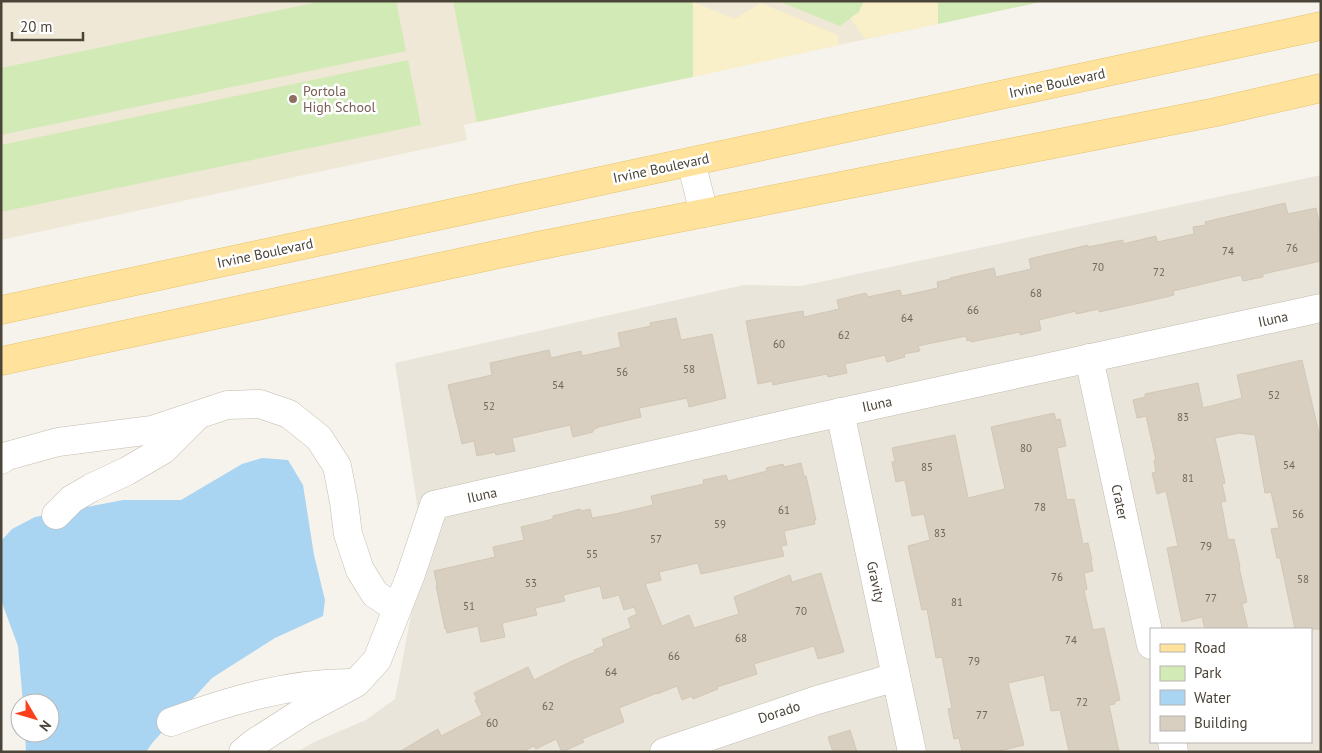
<svg xmlns="http://www.w3.org/2000/svg" width="1322" height="753" viewBox="0 0 1322 753" font-family="'PT Sans',sans-serif">
<rect width="100%" height="100%" fill="#f6f3ec"/>
<path fill="#eae5da" fill-rule="evenodd" d="M1321 175V752H297L312 743 366 720 395 699 424 548 395 363 744 285 801 286ZM1151 629H1311V742H1151Z"/>
<path fill="#efe8d6" d="M1 1H1045L464 125 467 140 1 240Z"/>
<g fill="#d2eab5">
<path d="M323 1H396L406 51 1 135V68Z"/>
<path d="M453 1H691L693 2V77L477 122Z"/>
<path d="M778 1H864L859 12 840 26Z"/>
<path d="M938 1H1045L938 24Z"/>
<path d="M408 60 421 125 1 212V145Z"/>
</g>
<g fill="#f9efc9">
<path d="M864 1H938V24L865 39 850 18 859 12Z"/>
<path d="M693 2 735 19 760 3 838 35 839 45 693 77Z"/>
</g>
<path fill="#a9d4f2" d="M262 458 288 460 303 485 314 555 325 600 323 616 275 638 212 678 153 742 146 752H26L25 733H50V703H23L18 646 1 600V541L12 529 35 517 123 500H181L242 464Z"/>
<g fill="#d8cfc1" stroke="#d3c7b4">
<path d="M1285 203 1288 214 1316 208 1321 232V261L1263 274V277L1243 281 1241 275 1173 291 1174 295 1158 299 1099 312V309L1076 314V311L1039 320 1041 330 1020 335V332L971 342 970 340 967 341 966 336 918 346 920 351 904 354 905 357 887 362 885 355 845 364 847 373 828 377 827 374 773 385 772 381 758 384 746 321 803 311 804 317 839 309 837 300 866 293 868 297 900 290 902 296 938 288 937 282 951 279 950 278 994 268 996 277 1031 269 1029 259 1088 245V247L1123 240V244L1156 236 1157 242 1194 234 1193 227 1206 225 1205 222Z"/>
<path d="M676 318 681 340 712 334 726 398 689 407 687 398 639 408 641 417 599 427 593 430V432L573 437 570 425 512 438 515 451 496 455 495 452 477 456 474 441 462 444 448 385 492 375 490 363 549 350 551 358 581 351 582 356 621 347 618 333 651 326 650 323Z"/>
<path d="M1302 360 1321 442V629H1295L1280 558H1277L1271 529 1279 528 1271 492 1265 493 1255 435 1239 433 1215 438 1225 483 1222 484 1226 501 1221 502 1228 540 1234 539 1240 567H1239L1247 602 1242 604 1248 629H1205L1202 617 1182 622 1167 548 1178 546 1166 491 1157 494 1152 473 1156 472 1154 460H1156L1146 416 1137 418 1133 400 1145 397V394L1198 383 1203 408 1242 398 1237 375Z"/>
<path d="M1054 413 1056 420 1060 419 1066 446 1057 448 1067 500 1074 499 1083 544 1088 543 1092 560 1091 561 1093 571 1084 573 1087 589 1084 590 1093 630 1104 628 1120 700 1115 701V704L1109 705 1119 752H1069L1060 710 1051 711 1044 675 1008 683 1024 745 995 752H962L959 738 954 739 948 709 952 708 942 657 936 658 927 609 922 610 909 551 908 546 930 540 924 514 912 516 905 480 896 482 892 462 895 461 892 448 955 435 968 498 1005 489 991 427Z"/>
<path d="M801 463 804 476H806L816 520H814L815 524 784 531 787 545 781 546 784 556 701 574 698 563 659 572 661 580 645 584 662 626 689 615 694 628 739 614 734 597 790 575 792 582 821 573 844 652 818 659 814 646 754 664 757 674 717 687 718 689 693 699 692 696 682 700 677 686 657 694V693L619 708 624 722 582 739 584 742 562 752 556 739 536 749 534 746 522 752H399L438 729 441 736 482 715 475 700 477 699 474 693 528 667 534 680 572 661 595 652 594 650 604 646 602 639 631 628 628 618 637 614 634 607 624 610 619 595 603 599 600 586 563 595 565 601 535 608 537 615 502 623 505 637 481 642 478 626 447 633 446 628 445 629 436 586 437 585 434 571 495 557 493 547 524 540 521 527 553 519V516L580 509 581 511 590 509 592 518 615 514 653 505 651 496 704 484 703 480 726 475 728 481 767 471 766 468 783 464 784 467Z"/>
<path d="M850 730 857 752H833L828 737Z"/>
</g>
<g fill="none" stroke-linecap="round" stroke-linejoin="round">
<defs>
<g id="minor">
<path d="M691 162 704 213"/>
<path d="M1089 358 1151 645"/>
<path d="M840 412 912 752"/>
<path d="M1 460 7 456 58 442 152 430 227 405 260 404 289 414 319 438 337 466 344 502 348 534 360 570 375 594 396 608"/>
<path d="M56 515 72 499 91 488 127 471 163 450 195 418"/>
<path d="M171 722C228 701 288 683 350 683"/>
<path d="M1172 742 1174 752"/>
<path d="M243 752 254 743 304 711 356 683 377 660 411 574 434 505 801 421 1321 308"/>
<path d="M664 752 817 700 896 677"/>
</g>
<g id="major">
<path d="M1 310 1321 26"/>
<path d="M1 361 537 246 1216 112 1321 88"/>
</g>
</defs>
<use href="#minor" stroke="#c2bbae" stroke-width="29"/>
<use href="#major" stroke="#e6c16a" stroke-width="29"/>
<use href="#minor" stroke="#fff" stroke-width="28"/>
<use href="#major" stroke="#ffe39c" stroke-width="28"/>
</g>
<circle fill="#8d6e63" stroke="#fff" stroke-width="2" cx="293" cy="99" r="5"/>
<g text-anchor="middle" dominant-baseline="central" stroke-width="5" stroke-linejoin="round" paint-order="stroke">
<g font-size="11" fill="#6e675b">
<text x="1292" y="248">76</text>
<text x="1228" y="251">74</text>
<text x="1098" y="267">70</text>
<text x="1159" y="272">72</text>
<text x="1036" y="293">68</text>
<text x="973" y="310">66</text>
<text x="907" y="318">64</text>
<text x="844" y="335">62</text>
<text x="779" y="344">60</text>
<text x="689" y="369">58</text>
<text x="622" y="372">56</text>
<text x="558" y="385">54</text>
<text x="1274" y="395">52</text>
<text x="489" y="406">52</text>
<text x="1183" y="417">83</text>
<text x="1026" y="448">80</text>
<text x="1289" y="465">54</text>
<text x="927" y="467">85</text>
<text x="1188" y="478">81</text>
<text x="1040" y="507">78</text>
<text x="784" y="510">61</text>
<text x="1298" y="514">56</text>
<text x="720" y="524">59</text>
<text x="940" y="533">83</text>
<text x="656" y="539">57</text>
<text x="1206" y="546">79</text>
<text x="592" y="554">55</text>
<text x="1057" y="577">76</text>
<text x="1303" y="579">58</text>
<text x="531" y="583">53</text>
<text x="1211" y="598">77</text>
<text x="957" y="602">81</text>
<text x="469" y="606">51</text>
<text x="801" y="611">70</text>
<text x="741" y="638">68</text>
<text x="1071" y="640">74</text>
<text x="674" y="656">66</text>
<text x="974" y="661">79</text>
<text x="611" y="672">64</text>
<text x="1082" y="702">72</text>
<text x="548" y="706">62</text>
<text x="982" y="715">77</text>
<text x="492" y="723">60</text>
</g>
<g font-size="14" fill="#4b4439" stroke="#fff">
<text transform="translate(1057 83) rotate(-12)">Irvine Boulevard</text>
<text transform="translate(661 168) rotate(-12)">Irvine Boulevard</text>
<text transform="translate(265 253) rotate(-12)">Irvine Boulevard</text>
<text transform="translate(1273 319) rotate(-12)">Iluna</text>
<text transform="translate(877 404) rotate(-12)">Iluna</text>
<text transform="translate(482 495) rotate(-12)">Iluna</text>
<text transform="translate(1120 502) rotate(78)">Crater</text>
<text transform="translate(876 582) rotate(78)">Gravity</text>
<text transform="translate(779 712) rotate(-18)">Dorado</text>
</g>
<g font-size="14" fill="#785e54" stroke="#fff" text-anchor="start">
<text x="303" y="91">Portola<tspan x="303" dy="16">High School</tspan></text>
</g>
</g>
<rect width="1322" height="753" fill="none" stroke="#4b4439" stroke-width="5"/>
<rect x="1150" y="628" width="162" height="115" fill="#ffffff" stroke="#b7b4b0"/>
<rect x="1160" y="644" width="25" height="8" fill="#ffe39c" stroke="#b7b4b0"/>
<text x="1194" y="653" font-size="15" fill="#4b4439">Road</text>
<rect x="1160" y="666" width="25" height="15" fill="#d2eab5" stroke="#b7b4b0"/>
<text x="1194" y="678" font-size="15" fill="#4b4439">Park</text>
<rect x="1160" y="690" width="25" height="15" fill="#a9d4f2" stroke="#b7b4b0"/>
<text x="1194" y="703" font-size="15" fill="#4b4439">Water</text>
<rect x="1160" y="716" width="25" height="15" fill="#d8cfc1" stroke="#b7b4b0"/>
<text x="1194" y="728" font-size="15" fill="#4b4439">Building</text>
<g transform="translate(35 718) rotate(128)"><circle r="24" fill="#ffffff" stroke="#b7b4b0"/>
<path d="M0-4L9 19L0 12L-9 19Z" fill="#fc3f1d"/>
<text y="-8" font-size="14" font-weight="bold" text-anchor="middle" fill="#4b4439">N</text>
</g>
<path d="M12 32v8h71v-8" fill="none" stroke="#4b4439" stroke-width="2.5"/>
<text x="20" y="32" font-size="15" fill="#4b4439" stroke="#ffffff" stroke-width="4" paint-order="stroke">20 m</text>
</svg>
